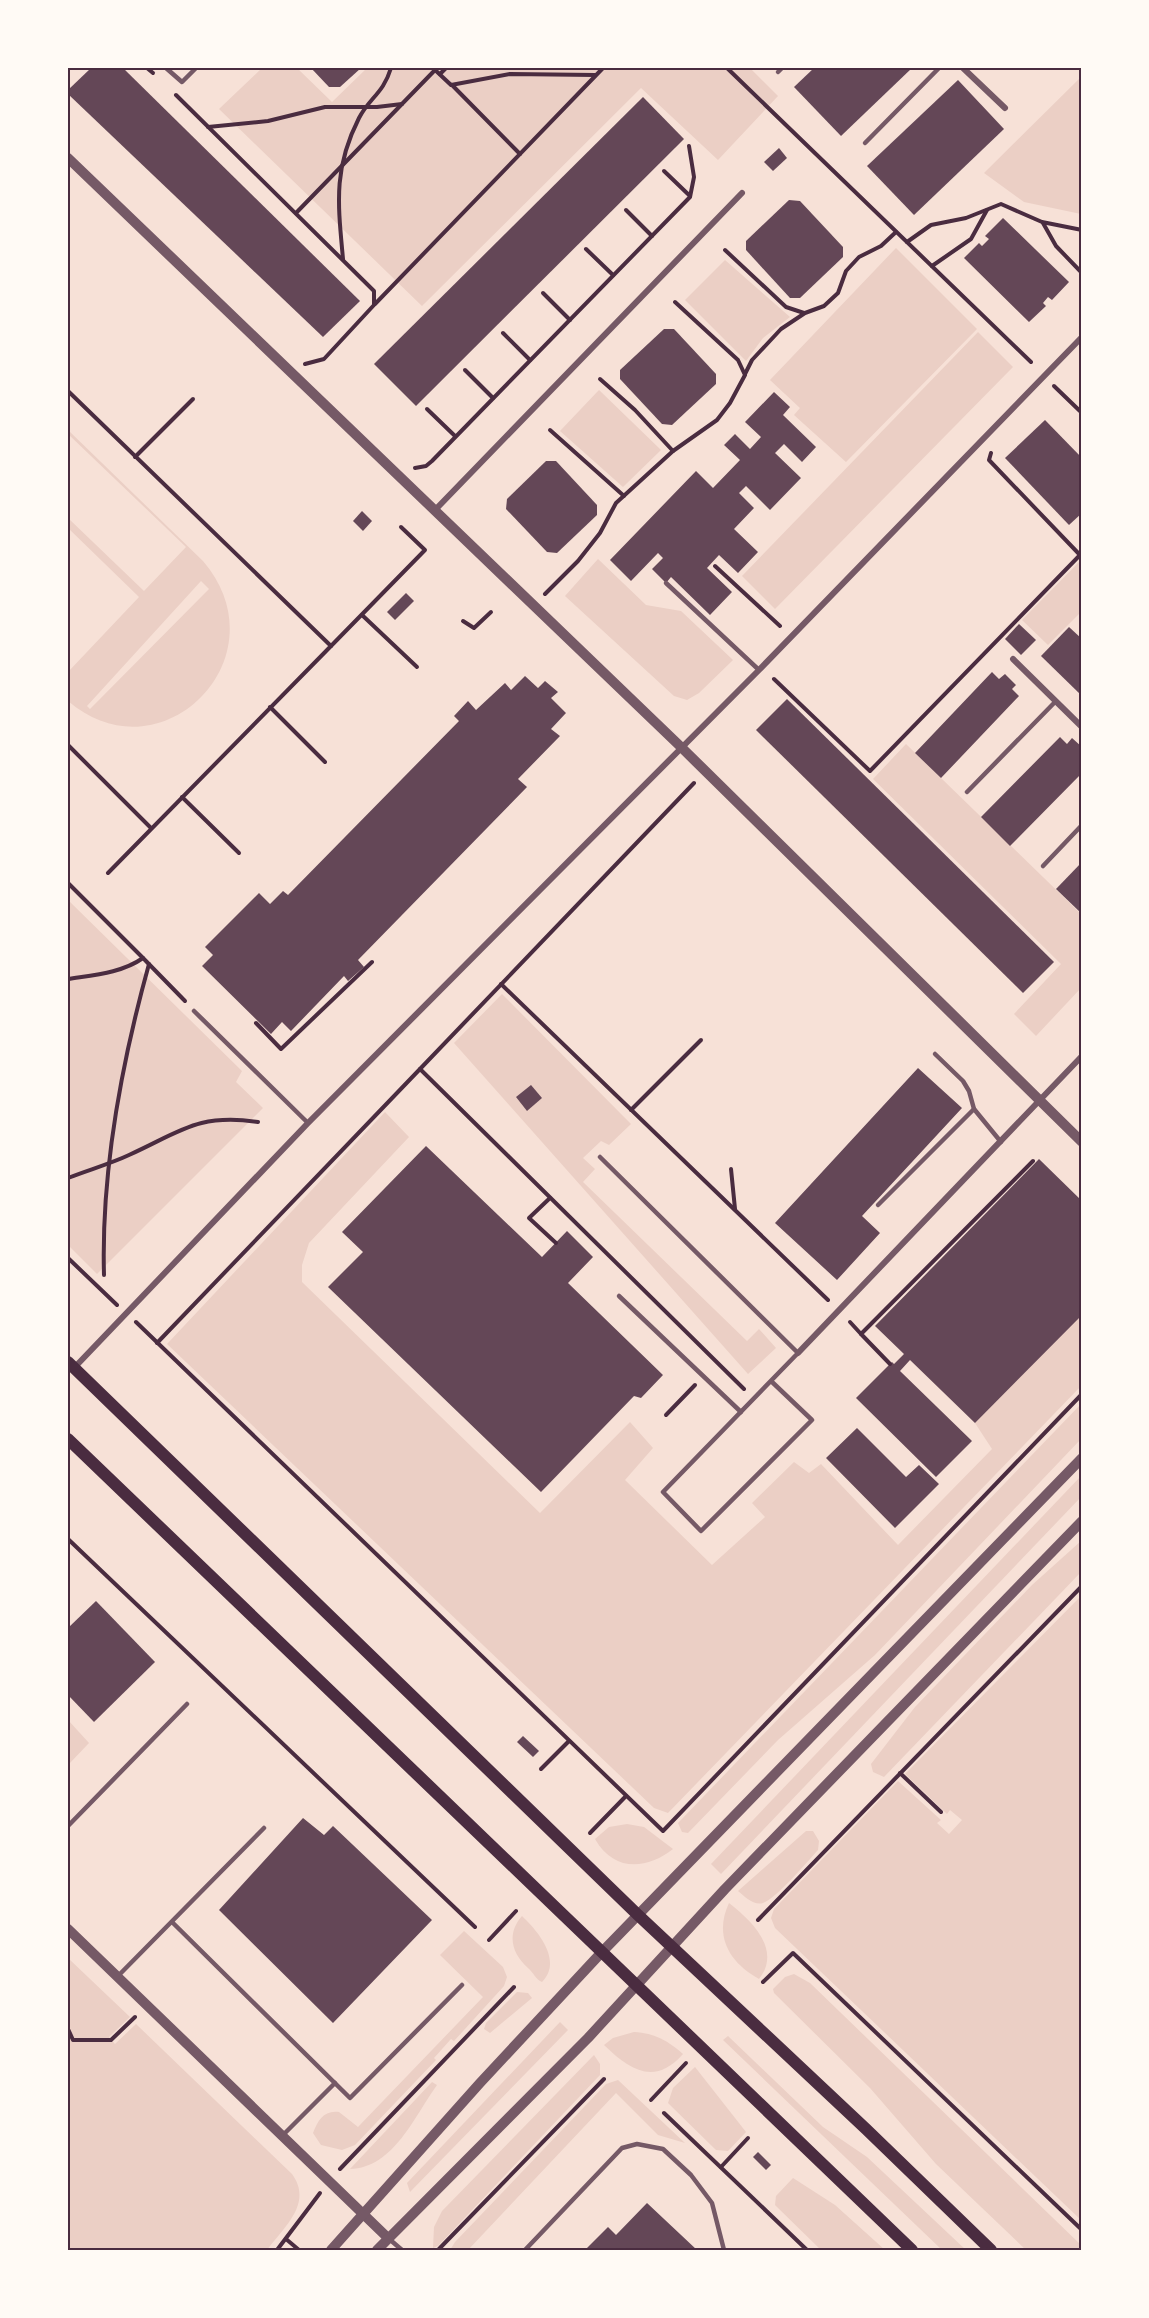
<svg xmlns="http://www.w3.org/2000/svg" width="1149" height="2318" viewBox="0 0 1149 2318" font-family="Karla,sans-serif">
<rect width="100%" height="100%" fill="#f7e1d7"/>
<g fill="#ebcfc5" fill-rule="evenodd">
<path d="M262 68H297L332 102 367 68H538L541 70 545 68H750L778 96 718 160 641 88 422 306 219 109Z"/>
<path d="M1081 77V214L1024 202 984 173Z"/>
<path d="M896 248 977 329 846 462 794 415 800 408 770 380Z"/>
<path d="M725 260 790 317 763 338 746 361 685 300Z"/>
<path d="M978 332 1013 367 775 609 742 576Z"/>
<path d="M599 390 661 450 623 487 560 431Z"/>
<path d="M68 430 203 561C285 657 161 781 68 701V672L139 597 68 528V518L144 591 186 547 68 434ZM201 581 209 589 90 709 87 706Z"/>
<path d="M598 559 646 605 681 611 733 660 699 693 687 700 674 696 565 596Z"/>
<path d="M1081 560V612L1048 645 1022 620Z"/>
<path d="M906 744 1081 914V988L1036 1036 1014 1014 1061 964 873 779Z"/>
<path d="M68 900 242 1071 236 1082 263 1108 97 1274 68 1245Z"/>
<path d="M502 994 631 1124 609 1145 601 1141 583 1158 595 1169 583 1182 747 1341 759 1329 776 1348 748 1374 454 1043Z"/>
<path d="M385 1112 409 1137 309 1243 302 1265V1282L540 1513 630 1422 653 1448 625 1480 712 1565 765 1517 752 1503 794 1462 809 1473 821 1464 898 1545 992 1449 975 1423 1081 1315 1082 1385 668 1813 654 1808 167 1344Z"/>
<path d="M1081 1404V1439L875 1655 778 1740 688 1833 682 1832 678 1823Z"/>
<path d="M1081 1476V1497L721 1874 711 1864Z"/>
<path d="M1081 1541V1572L884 1777 873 1772 871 1764 915 1707 1032 1585Z"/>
<path d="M1081 1596V2220L775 1928 771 1918 774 1909 898 1781 941 1820 937 1823 949 1834 962 1820 950 1810 947 1814 905 1774Z"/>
<path d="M68 1720 89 1743 68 1765Z"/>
<path d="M627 1824 644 1827 673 1849C646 1870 614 1872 595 1839L609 1827Z"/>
<path d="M806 1831H813L819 1841 818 1850C808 1861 776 1899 763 1903 754 1906 744 1896 738 1891Z"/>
<path d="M729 1903C752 1921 782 1950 759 1979 728 1962 714 1935 729 1903Z"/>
<path d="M522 1916C538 1931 563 1961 542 1982 535 1979 534 1973 528 1968 512 1954 506 1934 522 1916Z"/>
<path d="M464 1931 503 1967 507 1977 504 1986 454 2041 451 2039 434 2058 436 2060 355 2145 342 2150 321 2145 313 2133C318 2120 324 2110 339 2112L358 2127 483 1997 440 1955Z"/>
<path d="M68 1958 130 2017 109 2037 115 2044 136 2024 292 2174C313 2203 285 2226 267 2250H68Z"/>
<path d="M794 1974 810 1983 1081 2245V2250H1026L936 2164 870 2088 774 1993 773 1989 785 1977Z"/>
<path d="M517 1992 528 1993 532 1998 490 2033 484 2029 486 2023Z"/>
<path d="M560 2022 568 2030 410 2192 407 2183Z"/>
<path d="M634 2032C655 2033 668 2041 683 2054 654 2087 629 2069 604 2045L613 2038Z"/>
<path d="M728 2036 823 2127 867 2157 966 2250H942L723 2040Z"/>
<path d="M594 2055 600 2064V2075L438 2246 433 2248 434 2227 442 2211Z"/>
<path d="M695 2067 746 2132 728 2151 716 2150 668 2103 673 2088Z"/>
<path d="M618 2080 685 2143 658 2135 616 2093 468 2250H450L455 2242 606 2084Z"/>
<path d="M432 2082 437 2085C415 2115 394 2168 350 2169Z"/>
<path d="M793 2178 835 2205 885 2250H821L775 2205 776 2196Z"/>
</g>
<g fill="#644757">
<path d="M91 68H123L360 301 323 337 68 94V90Z"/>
<path d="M311 68H361L340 87H329Z"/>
<path d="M814 68H912L841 136 794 87Z"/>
<path d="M958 80 1004 129 914 215 867 166Z"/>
<path d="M643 97 684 139 416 406 374 364Z"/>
<path d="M779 148 787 158 773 171 764 162Z"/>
<path d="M789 200 800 201 843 247V257L800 298H790L746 250V241Z"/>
<path d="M1003 218 1069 282 1052 300 1048 297 1043 303 1046 306 1029 322 964 258 979 243 982 246 989 239 985 236Z"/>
<path d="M664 329H674L716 374V384L672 425 662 424 620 379V370Z"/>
<path d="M774 392 790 407 783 415 816 447 802 462 784 444 775 453 801 478 770 510 746 486 739 493 754 508 734 529 758 552 738 573 719 555 707 568 732 592 710 615 671 577 666 583 652 569 663 558 658 553 631 581 610 560 696 471 713 488 740 460 724 445 735 434 750 449 761 437 745 422Z"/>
<path d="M1045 420 1082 458V513L1069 525 1005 458Z"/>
<path d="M546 461H556L597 505V515L557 553 547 552 506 509 507 499Z"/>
<path d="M362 511 372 521 363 531 353 521Z"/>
<path d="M406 593 414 601 395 620 387 612Z"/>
<path d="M1019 624 1036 640 1021 655 1005 639Z"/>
<path d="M1069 627 1082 639V696L1041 656Z"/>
<path d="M992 672 999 679 1005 674 1016 685 1012 689 1019 696 941 778 915 753Z"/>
<path d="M525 676 538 688 545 681 558 692 551 698 566 713 551 729 560 736 518 779 527 787 358 960 364 967 348 981 344 976 291 1031 282 1022 271 1034 202 966 213 955 205 947 259 893 270 904 283 891 288 895 459 721 454 716 468 701 476 710 505 683 511 690Z"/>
<path d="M787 699 1054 962 1023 993 756 730Z"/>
<path d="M1060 737 1067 744 1072 738 1082 747 1079 756 1082 758V773L1010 846 981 817Z"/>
<path d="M1082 862V914L1056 889Z"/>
<path d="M918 1068 962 1108 862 1216 880 1233 837 1280 775 1223Z"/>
<path d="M531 1085 542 1098 527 1111 516 1097Z"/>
<path d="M426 1146 542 1257 567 1231 593 1257 568 1283 663 1375 641 1398 634 1396 541 1492 328 1287 363 1252 342 1232Z"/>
<path d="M1039 1159 1082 1201V1315L975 1423 910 1360 900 1371 972 1441 936 1477 856 1398 892 1362 894 1364 904 1354 875 1326Z"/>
<path d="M857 1428 906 1477 919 1465 939 1484 895 1528 826 1458Z"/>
<path d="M96 1601 155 1662 94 1722 68 1695V1628Z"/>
<path d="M523 1736 539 1751 533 1757 517 1742Z"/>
<path d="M303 1818 324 1835 333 1826 432 1920 333 2023 219 1910Z"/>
<path d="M758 2152 771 2165 766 2170 753 2157Z"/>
<path d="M647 2203 697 2250H585L608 2227 616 2235Z"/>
</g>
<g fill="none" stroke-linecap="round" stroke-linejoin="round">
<g stroke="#4a2c40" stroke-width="4">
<path d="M147 68 153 73"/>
<path d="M433 68 451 85 510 74 595 75"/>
<path d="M727 68 1031 362"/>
<path d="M440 74 446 68"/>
<path d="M452 85 520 154"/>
<path d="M176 95 374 291V305L324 359 305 364"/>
<path d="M208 127 268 121 325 107H377L402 104"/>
<path d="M664 171 690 196"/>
<path d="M626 210 652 236"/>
<path d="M296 213 435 70"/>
<path d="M1043 223 1056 246 1082 273"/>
<path d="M907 242 931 225 966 218 1001 204 1042 222 1082 230"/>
<path d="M586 249 613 275"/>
<path d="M725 250 786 307 804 313"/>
<path d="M343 259C338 204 333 169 359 118 370 97 383 94 391 68"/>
<path d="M932 266 971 239 987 210"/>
<path d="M543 293 570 320"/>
<path d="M375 304 603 68"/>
<path d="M503 333 530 360"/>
<path d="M465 370 493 398"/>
<path d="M745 374 752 360 781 329 805 313 824 306 838 293 846 271 859 257 881 246 896 232"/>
<path d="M600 379 635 410 673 451"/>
<path d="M1054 386 1082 413"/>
<path d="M68 391 331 646 108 873"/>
<path d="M427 409 455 436"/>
<path d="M550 430 624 496"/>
<path d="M135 457 193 399"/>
<path d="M415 468 426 466 432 461 690 197 694 177 689 146"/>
<path d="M715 566 780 626"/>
<path d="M545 594 578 561 600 533 616 503 673 451 717 420 730 403 745 375 738 360 675 302"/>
<path d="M362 615 417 667"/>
<path d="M463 621 474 628 491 612"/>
<path d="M331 646 425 550 401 527"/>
<path d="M774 679 870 771 1080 555 989 460 991 453"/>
<path d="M270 707 325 762"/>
<path d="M68 745 151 828"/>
<path d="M694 783 420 1069 744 1389"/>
<path d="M182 797 239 853"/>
<path d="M68 883 143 958"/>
<path d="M68 979C93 975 122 973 143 958L185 1001"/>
<path d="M501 984 828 1300"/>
<path d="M256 1023 281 1049 372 962"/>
<path d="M631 1110 701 1040"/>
<path d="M731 1169 735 1209"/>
<path d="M68 1178C88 1170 110 1164 129 1155 180 1132 198 1113 258 1122"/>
<path d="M550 1198 529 1218 556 1243"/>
<path d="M68 1258 117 1305"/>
<path d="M104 1275C101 1170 121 1065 149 964"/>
<path d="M136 1322 663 1831 1082 1394"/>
<path d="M850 1322 861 1334"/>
<path d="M157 1343 420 1069"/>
<path d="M890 1364 861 1334 1033 1161"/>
<path d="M666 1415 695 1385"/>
<path d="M68 1539 475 1927"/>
<path d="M541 1769 569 1741"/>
<path d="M900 1773 941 1812"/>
<path d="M590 1833 626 1796"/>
<path d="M758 1920 1082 1586"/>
<path d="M489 1940 516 1911"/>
<path d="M763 1982 793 1953 1082 2230"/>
<path d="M68 2029 73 2040H111L135 2017"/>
<path d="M651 2100 686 2063"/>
<path d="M664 2113 807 2250"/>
<path d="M721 2167 748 2138"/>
<path d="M340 2169 514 1987"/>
<path d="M286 2239 299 2250"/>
<path d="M277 2250 320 2193"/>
<path d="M438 2250 604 2079"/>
</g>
<g stroke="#755966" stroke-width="4.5">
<path d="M166 68 182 82 196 68"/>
<path d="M778 72 782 68"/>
<path d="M865 143 939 68"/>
<path d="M666 583 759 670"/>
<path d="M967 792 1055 702"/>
<path d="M1043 866 1082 825"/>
<path d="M194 1011 308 1123"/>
<path d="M935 1054 963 1081 969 1091 974 1109 1001 1142"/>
<path d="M600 1157 798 1353 663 1492 701 1531 812 1420 771 1381"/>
<path d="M878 1205 974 1109"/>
<path d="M619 1296 741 1412"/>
<path d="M68 1826 187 1704"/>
<path d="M172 1922 350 2098 462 1985"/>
<path d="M118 1976 264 1828"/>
<path d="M283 2135 335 2083"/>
<path d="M388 2238 402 2250"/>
<path d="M525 2250 622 2148 637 2144 663 2149 691 2175 712 2203 724 2250"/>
</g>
<g stroke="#755966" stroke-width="6">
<path d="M963 68 1005 108"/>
<path d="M435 510 742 193"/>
<path d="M1013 659 1082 727"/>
<path d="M798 1353 1082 1056"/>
<path d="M74 1368 308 1123 759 670 1082 337"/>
</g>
<g stroke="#755966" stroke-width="10">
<path d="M68 158 681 747 1082 1142"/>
<path d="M68 1929 388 2238"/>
<path d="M331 2250 480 2083 601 1953 1082 1458"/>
<path d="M377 2250 588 2038 725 1889 1082 1521"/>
</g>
<g stroke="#4a2c40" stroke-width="12">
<path d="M68 1362 638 1915 866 2129 991 2250"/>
<path d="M68 1439 912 2250"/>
</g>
</g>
<rect width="1149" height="2318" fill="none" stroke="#fffaf5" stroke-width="138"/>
<rect x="69" y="69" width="1011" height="2180" fill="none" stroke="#4a2c40" stroke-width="2"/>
</svg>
